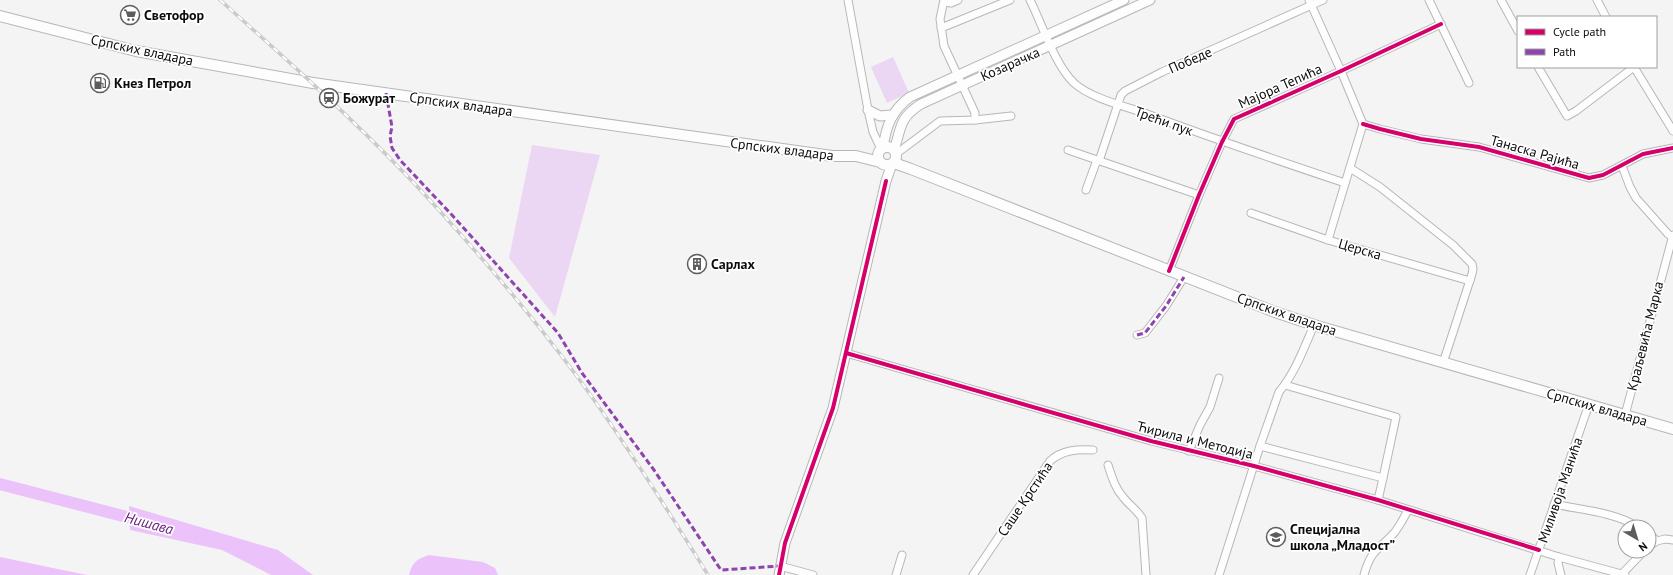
<svg xmlns="http://www.w3.org/2000/svg" width="1673" height="575" viewBox="0 0 1673 575" font-family="'PT Sans',sans-serif">
<rect width="100%" height="100%" fill="#f5f4f5"/>
<g fill="#ebd7f3">
<path d="M893 57 909 93 887 103 871 67Z"/>
<path d="M532 145 600 155 555 317 509 258Z"/>
</g>
<g fill="#ecc2fb">
<path d="M129 506 278 550 313 575H271L222 550 130 530Z"/>
<path d="M429 555 483 562 495 568 498 575H409C412 562 417 559 429 555Z"/>
<path d="M0 557 87 575H0Z"/>
</g>
<g fill="none" stroke-linecap="round" stroke-linejoin="round">
<path stroke="#ecc2fb" stroke-width="12" d="M0 484 146 522"/>
<defs>
<g id="minor">
<path d="M848 0 868 110 873 132 881 149"/>
<path d="M944 0 940 19 944 46 975 113V120"/>
<path d="M1030 0C1042 24 1055 65 1074 83 1092 99 1125 106 1147 114 1212 138 1279 161 1345 183"/>
<path d="M1309 0 1341 71 1363 124"/>
<path d="M1429 0 1469 83"/>
<path d="M1501 0 1518 31"/>
<path d="M1597 0 1606 17"/>
<path d="M944 2 951 3 958 0"/>
<path d="M941 28 1010 0"/>
<path d="M1538 67 1567 116 1576 111 1634 67"/>
<path d="M1634 67 1673 131"/>
<path d="M1363 124 1380 129 1421 139 1479 147 1589 178 1603 175 1643 154 1673 148"/>
<path d="M1068 150 1199 195"/>
<path d="M896 154 940 121 975 120 1011 116"/>
<path d="M1099 161 1121 95 1125 91 1162 72 1323 0"/>
<path d="M1622 166 1630 187 1636 198 1668 234 1672 237"/>
<path d="M1350 168 1380 187 1453 245 1472 264 1473 269 1472 274 1443 363"/>
<path d="M1086 190 1097 160"/>
<path d="M1251 213 1328 240 1470 281"/>
<path d="M1328 240 1363 124"/>
<path d="M1169 271 1199 195 1222 142 1234 119 1341 71 1441 24"/>
<path d="M1137 335 1145 333 1166 306 1184 277"/>
<path d="M846 353 1151 441 1254 466 1378 500 1559 557 1625 575"/>
<path d="M1285 385 1396 417 1383 478"/>
<path d="M1625 415 1673 235"/>
<path d="M1260 446 1383 478 1378 500"/>
<path d="M1189 451 1200 425 1210 407 1219 378"/>
<path d="M1108 465C1112 477 1115 488 1123 497 1129 505 1136 509 1142 518L1146 575"/>
<path d="M1554 504C1581 510 1615 512 1638 527"/>
<path d="M1649 534 1657 541 1665 539 1673 540"/>
<path d="M1649 546 1657 541"/>
<path d="M1559 557 1558 563 1561 575"/>
<path d="M780 566 813 575"/>
<path d="M896 575 902 555"/>
<path d="M973 575 1050 461C1062 450 1077 449 1093 450"/>
<path d="M1219 575 1260 446 1279 392C1295 373 1304 348 1314 325"/>
<path d="M1364 575C1371 549 1379 550 1395 532 1400 525 1404 518 1408 510"/>
<path d="M1530 575 1589 404"/>
<path d="M1621 575 1644 551"/>
</g>
<g id="tertiary">
<path d="M868 110 880 116 891 115"/>
<path d="M883 148C886 126 892 110 910 97L1124 0"/>
<path d="M894 150C902 127 898 119 921 104L1150 0"/>
<path d="M779 575 785 543 833 408 886 181 892 164"/>
</g>
<g id="secondary">
<path d="M0 16 136 51 313 83 832 156H856L880 162"/>
<circle cx="887" cy="156" r="9"/>
<path d="M894 163 911 169 1275 312 1314 325 1673 429"/>
</g>
</defs>
<use href="#minor" stroke="#b8b7b8" stroke-width="9"/>
<use href="#tertiary" stroke="#b8b7b8" stroke-width="11"/>
<use href="#secondary" stroke="#b8b7b8" stroke-width="12"/>
<use href="#minor" stroke="#fefdfe" stroke-width="7"/>
<use href="#tertiary" stroke="#fefdfe" stroke-width="9"/>
<use href="#secondary" stroke="#fefdfe" stroke-width="10"/>
<defs>
<path id="rail" d="M220 0C295 67 370 134 437 208 485 261 533 317 576 375 623 439 666 507 708 575"/>
</defs>
<use href="#rail" stroke="#cacacb" stroke-width="3.5"/>
<use href="#rail" stroke="#fff" stroke-width="2" stroke-dasharray="6" stroke-linecap="butt"/>
<g stroke="#8e44ad" stroke-width="3" stroke-dasharray="6 3" stroke-linecap="butt">
<path d="M386 93 392 127 390 136 392 148 400 160 452 215 558 333 582 373 654 470 721 570 780 566"/>
<path d="M1137 335 1145 333 1166 306 1184 277"/>
</g>
<defs>
<g id="cycleway">
<path d="M1363 124 1380 129 1421 139 1479 147 1589 178 1603 175 1643 154 1673 148"/>
<path d="M1169 271 1199 195 1222 142 1234 119 1341 71 1441 24"/>
<path d="M846 353 1151 441 1254 466 1378 500 1539 550"/>
<path d="M779 575 785 543 833 408 886 181"/>
</g>
</defs>
<use href="#cycleway" stroke="#fff" stroke-width="6"/>
<use href="#cycleway" stroke="#d6006c" stroke-width="4"/>
</g>
<defs>
<symbol id="supermarket-ring" viewBox="-11 -11 22 22"><circle r="9.5" fill="#fff" stroke="#5e5d5e" stroke-width="1.5"/><path d="M-6-5.5h2.5l.6 2H6L4.5 2H-2.5L-4.4-4H-6ZM-1.5 3.2a1.3 1.3 0 1 0 .1 0ZM3 3.2a1.3 1.3 0 1 0 .1 0Z" fill="#5e5d5e"/></symbol>
<symbol id="fuel-ring" viewBox="-11 -11 22 22"><circle r="9.5" fill="#fff" stroke="#5e5d5e" stroke-width="1.5"/><path d="M-5.5-6h7V0h2V4h1.3V-2.5L3-4.5l.8-.8L6-3V5H2.5V1h-1V6h-7ZM-4.2-4.7v3.2H.2V-4.7Z" fill="#5e5d5e"/></symbol>
<symbol id="station-ring" viewBox="-11 -11 22 22"><circle r="9.5" fill="#fff" stroke="#5e5d5e" stroke-width="1.5"/><path d="M-3-6H3Q5-6 5-4V2Q5 4 3 4L4.5 6H3L1.5 4h-3L-3 6H-4.5L-3 4Q-5 4-5 2V-4Q-5-6-3-6ZM-3.5-4v3h7v-3ZM-3.5 1v1.5H-2V1ZM2 1v1.5H3.5V1Z" fill="#5e5d5e"/></symbol>
<symbol id="building-ring" viewBox="-11 -11 22 22"><circle r="9.5" fill="#fff" stroke="#5e5d5e" stroke-width="1.5"/><path d="M-4-6H4V6H1V3H-1V6H-4ZM-2.5-4.3h1.7v1.8h-1.7ZM.8-4.3h1.7v1.8H.8ZM-2.5-1h1.7V.8h-1.7ZM.8-1h1.7V.8H.8Z" fill="#5e5d5e"/></symbol>
<symbol id="school-ring" viewBox="-11 -11 22 22"><circle r="9.5" fill="#fff" stroke="#5e5d5e" stroke-width="1.5"/><path d="M0-5L7-2L0 1L-7-2ZM-4 1L0 2.5L4 1V4Q0 6-4 4Z" fill="#5e5d5e"/></symbol>
</defs>
<g fill-rule="evenodd">
<use href="#supermarket-ring" x="119" y="4" width="22" height="22"/>
<use href="#fuel-ring" x="89" y="72" width="22" height="22"/>
<use href="#station-ring" x="318" y="87" width="22" height="22"/>
<use href="#building-ring" x="686" y="253" width="22" height="22"/>
<use href="#school-ring" x="1265" y="526" width="22" height="22"/>
</g>
<g text-anchor="middle" dominant-baseline="central" stroke-width="3.5" stroke-linejoin="round" paint-order="stroke">
<g font-size="14" font-weight="bold" fill="#0d0c0d" stroke="#fff" text-anchor="start">
<text x="144" y="15">Светофор</text>
<text x="114" y="83">Кнез Петрол</text>
<text x="343" y="98">Божурат</text>
<text x="711" y="264">Сарлах</text>
<text x="1290" y="529">Специјална<tspan x="1290" dy="16">школа „Младост”</tspan></text>
</g>
<g font-size="14" fill="#0d0c0d" stroke="#fff">
<text transform="translate(142 50) rotate(12)">Српских владара</text>
<text transform="translate(1190 60) rotate(-24)">Победе</text>
<text transform="translate(1010 64) rotate(-24)">Козарачка</text>
<text transform="translate(1280 86) rotate(-24)">Мајора Тепића</text>
<text transform="translate(461 104) rotate(8)">Српских владара</text>
<text transform="translate(1164 121) rotate(20)">Трећи пук</text>
<text transform="translate(782 149) rotate(7)">Српских владара</text>
<text transform="translate(1535 152) rotate(16)">Танаска Рајића</text>
<text transform="translate(1360 249) rotate(16)">Церска</text>
<text transform="translate(1287 314) rotate(19)">Српских владара</text>
<text transform="translate(1645 336) rotate(-76)">Краљевића Марка</text>
<text transform="translate(1597 407) rotate(16)">Српских владара</text>
<text transform="translate(1195 440) rotate(14)">Ћирила и Методија</text>
<text transform="translate(1560 490) rotate(-71)">Миливоја Манића</text>
<text transform="translate(1025 499) rotate(-56)">Саше Крстића</text>
</g>
<g font-size="15" font-style="italic" fill="#68227f" stroke="#fff">
<text transform="translate(149 523) rotate(15)">Нишава</text>
</g>
</g>
<rect x="1517" y="16" width="140" height="52" fill="#ffffff" stroke="#9e9e9e"/>
<rect x="1525" y="29" width="20" height="6" fill="#d6006c" stroke="#9e9e9e"/>
<text x="1553" y="36" font-size="12" fill="#0d0c0d">Cycle path</text>
<rect x="1525" y="49" width="20" height="6" fill="#8e44ad" stroke="#9e9e9e"/>
<text x="1553" y="56" font-size="12" fill="#0d0c0d">Path</text>
<g transform="translate(1637 539) rotate(142)"><circle r="19" fill="#ffffff" stroke="#9e9e9e"/>
<path d="M0-3L7 15L0 10L-7 15Z" fill="#5e5d5e"/>
<text y="-6" font-size="11" font-weight="bold" text-anchor="middle" fill="#0d0c0d">N</text>
</g>
</svg>
